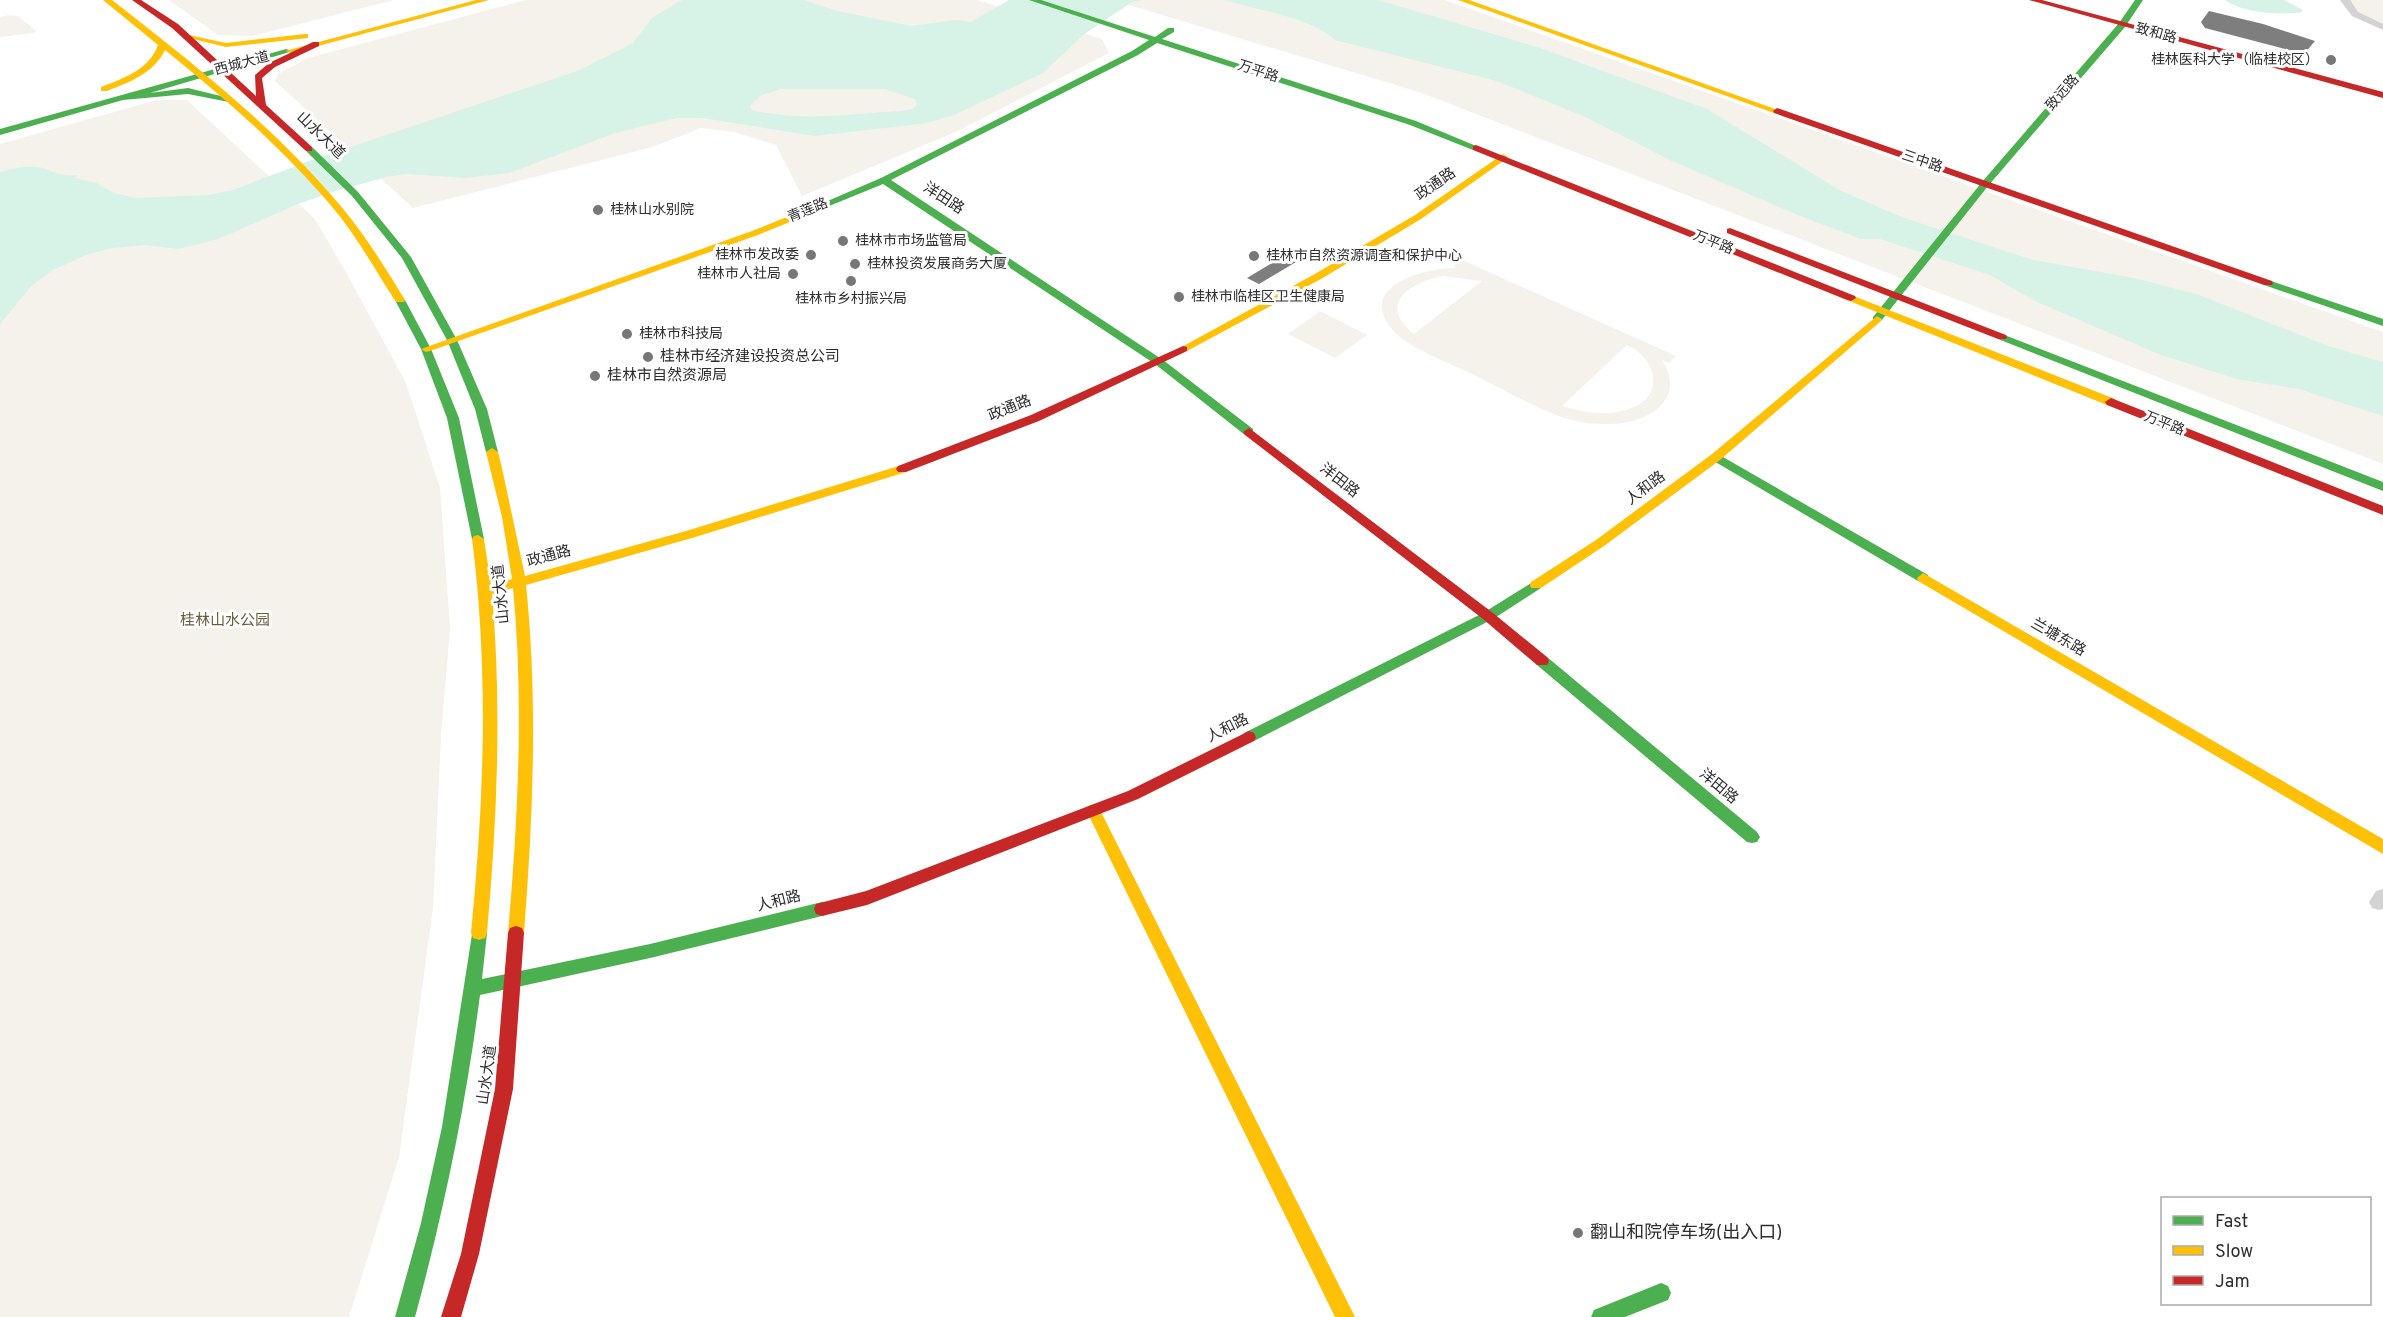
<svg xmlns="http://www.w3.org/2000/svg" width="2383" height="1317" viewBox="0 0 2383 1317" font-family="Overpass,'Noto Sans SC',sans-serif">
<rect width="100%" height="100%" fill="#fff"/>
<g fill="#f5f1eb" fill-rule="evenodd">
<path d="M169 0H394L252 36 218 35Z"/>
<path d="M526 0H977L1102 39 1109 53 958 131 802 196 776 145 734 132 701 128 652 147 413 208 275 81 278 74 308 58Z"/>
<path d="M1112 0H1445L2383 332V464L1419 92Z"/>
<path d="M2345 0H2383V27L2363 20Z"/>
<path d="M9 15 18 16 36 31 34 33 0 37V17Z"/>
<path d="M157 100H187L315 219 347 274 406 383 440 488 450 628 441 735 433 908 399 1157 349 1317H0V144Z"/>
<path d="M1462 260 1676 356 1669 363 1662 360C1671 374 1674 389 1663 403 1641 430 1588 427 1559 416 1531 406 1503 389 1476 376 1452 364 1424 354 1402 339 1348 292 1415 268 1457 268L1454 266ZM1443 276 1482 281 1414 334C1376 304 1410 282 1443 276ZM1627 345C1656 358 1666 395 1632 408 1609 417 1584 413 1562 406Z"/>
<path d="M1320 311 1367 335 1335 358 1288 334Z"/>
</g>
<g fill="#d7f2e6" fill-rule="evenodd">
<path d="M682 0H804L837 11 911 26 956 20 971 22 1009 0H1143L1132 2 1083 35 1043 73 956 114 927 123 815 136 703 118H676L615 133 509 173 465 178 408 174 391 176 339 190 298 204 218 239 178 249 145 245 112 248 86 255 53 270 31 286 0 324V172C11 169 34 163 45 169 57 174 62 176 78 175L74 178 96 183 114 193 136 198 209 195 233 190 309 161 580 70 633 43 652 18ZM780 89H885L915 99 917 105 912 109 901 111C850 114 802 122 752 110L750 106 760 96Z"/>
<path d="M1224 0H1378L1540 48 1707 109 1841 191 1904 218 2033 260 2134 278 2199 295 2328 346 2383 362V416L2299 389 2237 379 2161 355 2035 301 1990 275 1880 239H1861L1798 215 1672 161 1583 116 1497 81 1335 40C1311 17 1256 10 1224 0Z"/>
<path d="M2225 0H2284L2303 10 2300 13C2277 14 2244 14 2225 0Z"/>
</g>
<g fill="#7e7e7e">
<path d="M2209 11 2263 24 2315 41 2304 54 2205 28 2201 22Z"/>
<path d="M1289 253 1301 259 1259 284 1247 278Z"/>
</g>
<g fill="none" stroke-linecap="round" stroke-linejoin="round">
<g fill="#d3d3d3" fill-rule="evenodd">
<path d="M2340 0H2350L2358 12 2383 24V30L2352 16Z"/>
<path d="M2383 889V909L2379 910 2372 908 2369 902 2376 891Z"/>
</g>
<g fill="#4caf50" fill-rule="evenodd">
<path d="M1029 0H1041L1155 37 1168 28H1174V32L1162 39 1416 121 1481 148 1473 150 1410 125 1157 43 1138 55 891 180 1163 360 1253 429V435H1245L1155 364 883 184 817 211 809 209 881 178 1132 51 1149 40Z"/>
<path d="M2135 0H2143L2125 27 1988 186 1881 321H1873V317L1982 182 2119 23Z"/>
<path d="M286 49 293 51 150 93 188 88 229 98V102L188 94 123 100 0 135V129Z"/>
<path d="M306 147H312L358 192 411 257 457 340 487 409 498 452 496 455 492 456 486 452 475 409 447 340 402 258 352 196 306 151Z"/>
<path d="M2268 280 2383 319V326L2264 285V281Z"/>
<path d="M400 297 405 300 431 349 459 418 484 539 482 542 478 543 472 539 447 418 421 349 395 300Z"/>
<path d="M2002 334 2383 482V491L1998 339V335Z"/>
<path d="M1716 453 1928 575 1929 578 1928 581H1918L1712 460 1710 457Z"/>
<path d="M1536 580 1542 585 1541 588 1493 619 1254 741H1244L1242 737 1244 733 1483 613Z"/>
<path d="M1542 656 1547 657 1757 832 1760 837 1757 842 1752 843 1747 842 1537 665 1535 661 1537 657Z"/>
<path d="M822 902 828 904 830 909 828 914 822 916 650 958 480 995C466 1104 444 1211 415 1317H395L421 1223 442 1127 473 928 479 926 485 928 487 933 482 979 650 944Z"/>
<path d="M1661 1283 1668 1286 1671 1293 1668 1300 1625 1317H1591L1594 1310Z"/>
</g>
<g fill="#ffc107" fill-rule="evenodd">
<path d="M103 0H112C194 64 277 129 344 210 367 238 386 269 405 300L404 302H396C377 273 360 242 338 214 287 152 227 100 165 50 154 73 130 82 107 91H101V87C124 78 149 70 158 45Z"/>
<path d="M476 0H489L292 53 285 51Z"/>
<path d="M1458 0H1469L1781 111 1774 113Z"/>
<path d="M305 34H308V38L226 47 185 37 189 35 226 43Z"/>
<path d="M1503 154 1508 157 1506 159 1421 219 1321 279 1187 351H1179L1178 349 1313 275 1415 215Z"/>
<path d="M814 206 819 209 817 211 758 235 430 351 426 352 421 349 752 231Z"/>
<path d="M1851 295 2115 399 2117 402 2115 405H2107L1847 300 1846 298Z"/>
<path d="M1877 316 1882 319 1881 321 1720 460 1604 546 1541 588H1531L1530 585 1531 582 1596 540 1712 454Z"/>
<path d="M492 448 498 452 502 468 525 576 686 531 902 465 908 469 906 472 692 538 526 585C538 701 533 817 524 933L522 938 516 940 510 938 508 933C518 818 524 703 513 588L492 594C502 708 497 820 487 933L485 938 479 940 473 938 471 933C484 801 489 671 472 539L474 536 478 535 484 539 491 585 512 579 502 517 486 452Z"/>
<path d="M1923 573 2383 839V854L1918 581 1917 578Z"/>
<path d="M1093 804 1098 806 1355 1317H1335L1086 810 1088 806Z"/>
</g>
<g fill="#c62828" fill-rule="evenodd">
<path d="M132 0H141L178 24 256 96 255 75 269 63 313 42H319V46L275 67 262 78 266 105 312 147V151H306L172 28Z"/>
<path d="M2029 0H2042L2383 92V98Z"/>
<path d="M1777 108 2272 281 2273 283 2272 285H2264L1774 113 1773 111Z"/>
<path d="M1476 145 1855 296 1856 298 1851 301 1847 300 1473 150V146Z"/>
<path d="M1730 228 2006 335 2007 337 2006 339H1998L1727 233V229Z"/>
<path d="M1183 346 1187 347V351L1039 421 906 472H898L896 469 898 466 1031 415Z"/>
<path d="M2111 398 2383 506V515L2107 405 2105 402Z"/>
<path d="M1249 428 1493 613 1547 657 1549 661 1547 665H1537L1483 619 1245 435 1243 432Z"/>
<path d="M1249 731 1254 733 1256 737 1254 741 1138 799 867 905 822 916 816 914 814 909 816 904 866 891 1128 791Z"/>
<path d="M516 926 522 928 524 933 513 1089 479 1254 461 1317H441L461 1254 495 1089 508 933 510 928Z"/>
</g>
</g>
<g fill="#777" stroke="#fff" stroke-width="2">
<circle cx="2331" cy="60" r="6"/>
<circle cx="598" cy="210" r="6"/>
<circle cx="843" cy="241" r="6"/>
<circle cx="811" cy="255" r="6"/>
<circle cx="1254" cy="256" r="6"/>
<circle cx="855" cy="264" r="6"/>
<circle cx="793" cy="274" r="6"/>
<circle cx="851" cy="281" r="6"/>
<circle cx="1179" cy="297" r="6"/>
<circle cx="627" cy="334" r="6"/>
<circle cx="648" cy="357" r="6"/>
<circle cx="595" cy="376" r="6"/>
<circle cx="1578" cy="1233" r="6"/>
</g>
<g text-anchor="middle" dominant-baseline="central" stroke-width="6" stroke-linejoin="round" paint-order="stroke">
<g font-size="14" fill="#2e2e2e" stroke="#fff">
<text transform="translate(2156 34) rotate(15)">致和路</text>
<text transform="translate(242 64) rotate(-15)">西城大道</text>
<text transform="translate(1258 72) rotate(18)">万平路</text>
<text transform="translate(2063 93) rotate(-49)">致远路</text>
<text transform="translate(1922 162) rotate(19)">三中路</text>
<text transform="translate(808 211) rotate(-22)">青莲路</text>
<text transform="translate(1713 243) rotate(22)">万平路</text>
<text transform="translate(2164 424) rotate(22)">万平路</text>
</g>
<g font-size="14" fill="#2e2e2e" stroke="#fff" text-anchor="start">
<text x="2319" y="60" text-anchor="end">桂林医科大学（临桂校区）</text>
<text x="610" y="210">桂林山水别院</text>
<text x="855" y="241">桂林市市场监管局</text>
<text x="799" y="255" text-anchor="end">桂林市发改委</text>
<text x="1266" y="256">桂林市自然资源调查和保护中心</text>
<text x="867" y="264">桂林投资发展商务大厦</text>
<text x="781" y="274" text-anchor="end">桂林市人社局</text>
<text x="1191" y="297">桂林市临桂区卫生健康局</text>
<text x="851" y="299" text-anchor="middle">桂林市乡村振兴局</text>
<text x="639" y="334">桂林市科技局</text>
</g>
<g font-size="15" fill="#2e2e2e" stroke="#fff">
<text transform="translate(320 136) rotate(44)">山水大道</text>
<text transform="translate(1436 185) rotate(-35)">政通路</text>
<text transform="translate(943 199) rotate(33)">洋田路</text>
<text transform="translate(1010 409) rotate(-22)">政通路</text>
<text transform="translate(1339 481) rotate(38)">洋田路</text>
<text transform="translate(1646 489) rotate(-37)">人和路</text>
<text transform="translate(549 557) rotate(-15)">政通路</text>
<text transform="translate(502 594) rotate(-96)">山水大道</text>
<text transform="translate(2058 638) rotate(30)">兰塘东路</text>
<text transform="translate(1228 729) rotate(-27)">人和路</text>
<text transform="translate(1718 787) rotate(40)">洋田路</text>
<text transform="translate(779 902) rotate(-14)">人和路</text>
<text transform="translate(488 1075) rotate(-82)">山水大道</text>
</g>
<g font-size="15" fill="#2e2e2e" stroke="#fff" text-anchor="start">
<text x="660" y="357">桂林市经济建设投资总公司</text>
<text x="607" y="376">桂林市自然资源局</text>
</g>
<g font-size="15" fill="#6a5d3a" stroke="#fff">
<text x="225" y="621">桂林山水公园</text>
</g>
<g font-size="18" fill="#2e2e2e" stroke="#fff" text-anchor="start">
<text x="1590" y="1233">翻山和院停车场(出入口)</text>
</g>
</g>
<rect x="2161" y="1197" width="210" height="108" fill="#ffffff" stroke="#ababab" stroke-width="1.5"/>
<rect x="2173" y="1216" width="30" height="9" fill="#4caf50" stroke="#ababab" stroke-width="1.5"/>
<text x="2215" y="1227" font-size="18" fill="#2e2e2e">Fast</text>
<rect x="2173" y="1246" width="30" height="9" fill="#ffc107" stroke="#ababab" stroke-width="1.5"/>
<text x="2215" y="1257" font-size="18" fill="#2e2e2e">Slow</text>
<rect x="2173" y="1276" width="30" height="9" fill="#c62828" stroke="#ababab" stroke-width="1.5"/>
<text x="2215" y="1287" font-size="18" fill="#2e2e2e">Jam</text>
</svg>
